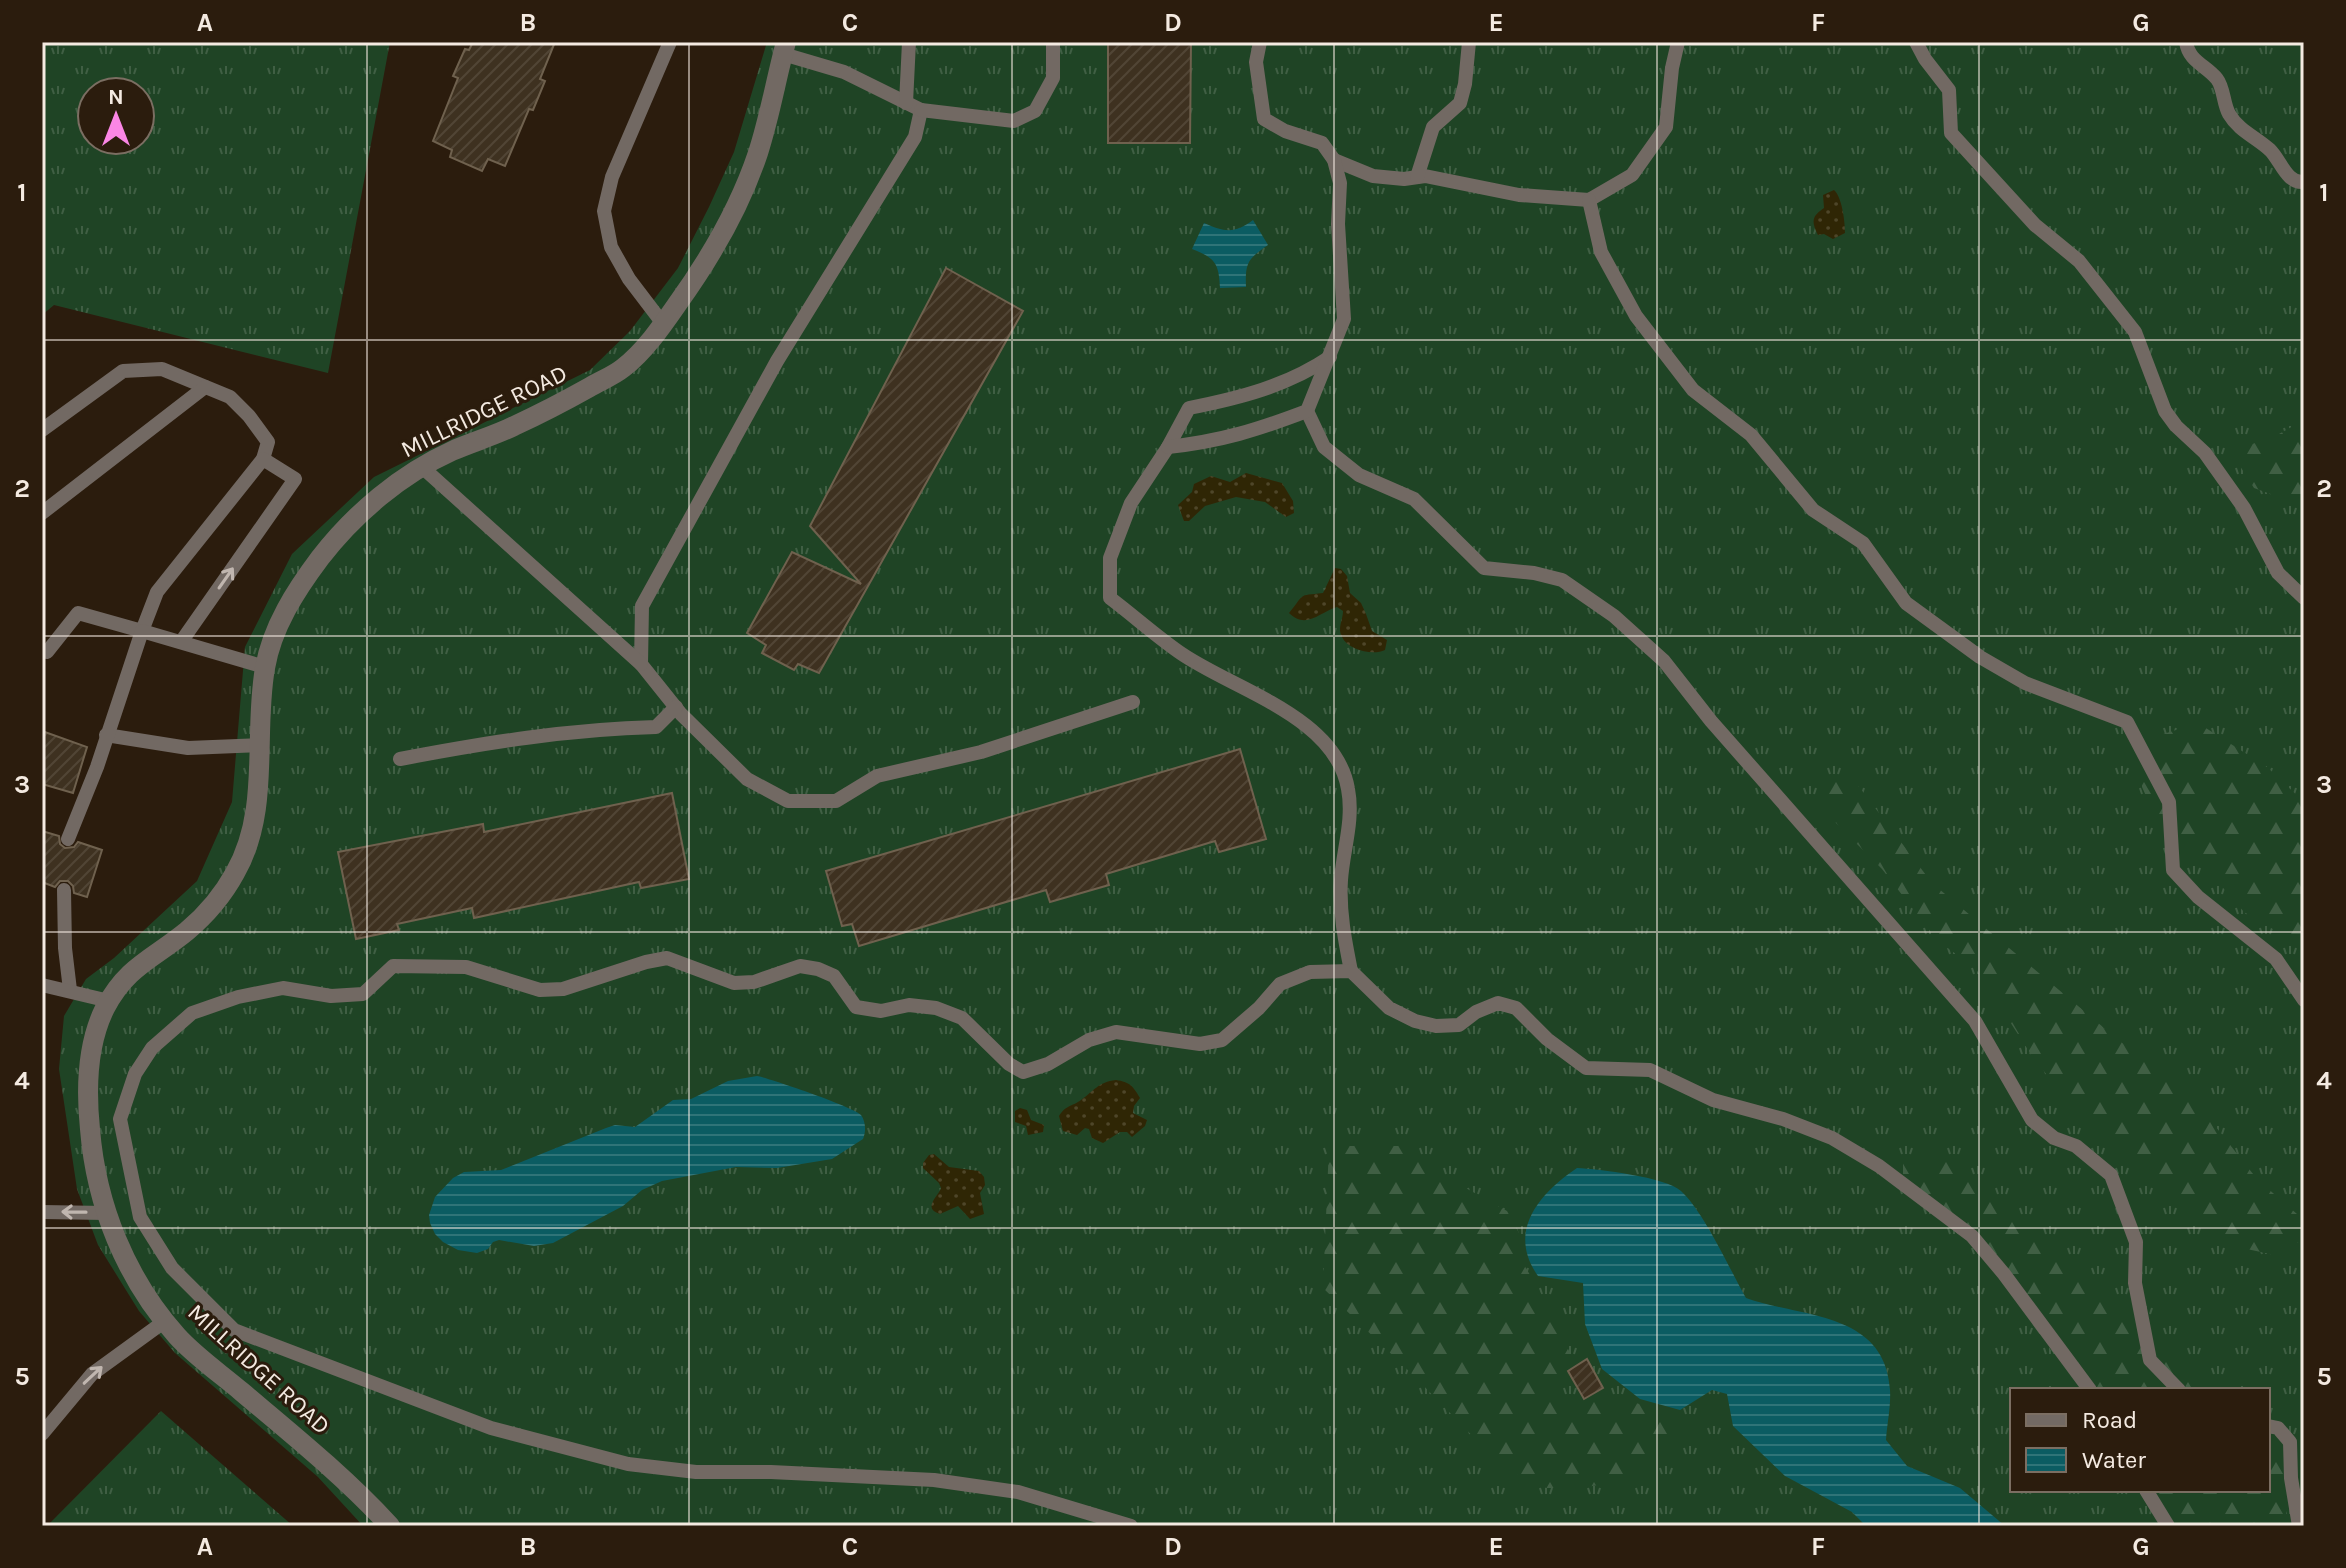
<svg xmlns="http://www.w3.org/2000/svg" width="2346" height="1568" viewBox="0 0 2346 1568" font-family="Karla,sans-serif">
<defs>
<pattern id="grass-tufts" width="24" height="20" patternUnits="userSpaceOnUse" patternTransform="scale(2)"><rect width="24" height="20" fill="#1f4425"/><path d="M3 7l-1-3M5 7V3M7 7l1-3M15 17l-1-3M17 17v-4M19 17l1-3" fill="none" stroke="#405f44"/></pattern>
<pattern id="forest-firs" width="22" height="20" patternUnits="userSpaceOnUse" patternTransform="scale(2)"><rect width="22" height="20" fill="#1f4425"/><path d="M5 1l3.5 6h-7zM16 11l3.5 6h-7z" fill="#405f44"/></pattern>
<pattern id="sand-dots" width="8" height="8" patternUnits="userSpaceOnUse" patternTransform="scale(2)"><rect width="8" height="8" fill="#2f2605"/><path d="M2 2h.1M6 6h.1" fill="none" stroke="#4e4629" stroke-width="1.8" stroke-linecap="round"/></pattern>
<pattern id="water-rules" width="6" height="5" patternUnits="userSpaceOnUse" patternTransform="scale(2)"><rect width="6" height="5" fill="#0b5c62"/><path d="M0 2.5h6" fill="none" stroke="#2f7478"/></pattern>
<pattern id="building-hatch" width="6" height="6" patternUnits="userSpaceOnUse" patternTransform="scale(2)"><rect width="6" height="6" fill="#3e3120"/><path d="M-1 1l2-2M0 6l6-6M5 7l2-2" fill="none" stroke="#514535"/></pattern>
</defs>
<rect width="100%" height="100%" fill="#2b1c0d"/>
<g fill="url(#grass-tufts)" fill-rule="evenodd">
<path d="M42 42H390L328 373 54 305 42 315ZM92 92H140V140H92Z"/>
<path d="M767 42H2304V1526H363L318 1477 175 1353 139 1311 98 1245 77 1189 59 1069 64 1016 86 979 114 958 197 881 232 802 245 647 292 554 374 477 590 370 630 331 678 268 709 207 734 152ZM2012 1390H2268V1490H2012Z"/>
<path d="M161 1411 293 1526H47Z"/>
</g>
<g fill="url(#forest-firs)">
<path d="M2304 420V506L2254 488 2231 452 2279 434Z"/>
<path d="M2198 723 2267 767 2304 802V954L2295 942 2244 912 2191 851 2157 820 2142 787V756L2154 737Z"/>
<path d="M1823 776 1857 784 1932 883 2116 1038 2193 1098 2257 1179 2297 1214 2304 1238 2279 1256 2224 1244 2076 1112 2032 1056 1976 969 1937 940 1882 869 1817 804Z"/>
<path d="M1329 1146H1402L1428 1167 1507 1211 1519 1233 1521 1260 1538 1288 1571 1355 1547 1391 1584 1399 1619 1397 1697 1424 1653 1466 1621 1481 1581 1488H1546L1519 1476 1489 1453 1414 1376 1323 1288Z"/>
<path d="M1945 1152 2066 1255 2201 1390H2080L1980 1252 1903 1186V1158Z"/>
<path d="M2268 1427C2291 1450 2286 1495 2286 1526H2179L2153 1490H2268Z"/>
</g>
<g fill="url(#sand-dots)">
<path d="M1834 190C1842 197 1845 221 1845 233L1833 239 1824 234 1818 235C1811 221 1812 216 1824 208L1823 195Z"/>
<path d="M1246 473 1282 483 1293 501 1294 513 1286 517 1265 502 1236 497 1205 506 1189 521H1184L1178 505 1192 492 1194 484 1211 476 1230 482Z"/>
<path d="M1335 568 1341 569 1347 576 1350 593 1361 603 1366 614 1372 631 1387 640 1385 650C1373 656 1348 650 1342 637 1337 628 1343 620 1343 611L1337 607C1320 612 1306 630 1289 613 1306 593 1296 596 1323 593Z"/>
<path d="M1116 1080C1130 1082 1133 1086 1140 1098L1134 1106 1133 1113 1147 1120 1145 1126 1132 1137 1127 1132H1120L1103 1143 1092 1138 1089 1129 1085 1128 1077 1135 1063 1131 1059 1116C1066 1105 1071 1107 1081 1100 1094 1091 1098 1082 1116 1080Z"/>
<path d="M1020 1108 1027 1110 1031 1120 1044 1125 1043 1132 1028 1135 1026 1126 1015 1122V1111Z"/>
<path d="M934 1154 949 1167 979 1171 984 1177 985 1185 980 1193 984 1214 970 1219 958 1206 940 1214C922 1208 938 1197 941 1188L939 1183 923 1168V1163L929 1155Z"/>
</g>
<g fill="url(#water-rules)">
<path d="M1253 220 1268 245C1248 259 1245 262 1246 287L1220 288C1219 263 1215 258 1192 249L1204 223C1224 232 1235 234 1253 220Z"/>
<path d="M757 1076C769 1078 854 1107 861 1115 866 1122 866 1132 863 1139L832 1159 777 1168 736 1167 662 1181 642 1190 623 1206 553 1243 534 1246 499 1240 493 1242 488 1249 477 1253 458 1250 443 1242 435 1234 430 1223 429 1215 435 1197 453 1178 464 1172 501 1170 606 1128 615 1125 635 1127 673 1100 691 1099 728 1081Z"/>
<path d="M1577 1168C1598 1169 1666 1177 1681 1191 1704 1212 1730 1270 1746 1298 1801 1318 1885 1311 1890 1390 1891 1407 1887 1424 1886 1440L1907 1466 1960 1488 2005 1526H1866L1852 1512 1785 1476 1733 1426 1727 1394 1712 1390 1680 1410 1640 1399 1602 1369 1585 1324 1583 1283 1538 1276C1506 1231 1540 1193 1577 1168Z"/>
</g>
<g fill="url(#building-hatch)" stroke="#6f614e" stroke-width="2">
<path d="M473 42H555L540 79 545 81 533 110 529 109 505 166 488 159 482 171 450 157 452 150 433 141 458 78 453 76 465 49 469 50Z"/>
<path d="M1108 42H1191L1190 143H1108Z"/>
<path d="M946 268 1023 311 819 673 798 664 794 670 762 653 766 645 747 633 792 552 861 584 810 526Z"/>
<path d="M42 731 87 747 73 793 42 784Z"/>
<path d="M1240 749 1266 839 1219 852 1215 841 1106 874 1109 885 1050 902 1046 890 859 946 852 924 842 926 826 871Z"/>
<path d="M672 793 689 879 641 888 639 882 474 918 472 908 397 924 399 930 356 939 338 852 483 824 484 832Z"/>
<path d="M42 831 59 836 60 844 65 848 74 847 78 842 102 850 87 897 74 893 73 886 68 881H60L55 887 42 882Z"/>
<path d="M1587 1359 1603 1388 1584 1399 1568 1371Z"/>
</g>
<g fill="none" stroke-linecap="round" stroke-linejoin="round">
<g stroke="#726963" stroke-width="14">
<path d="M1916 42 1925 59 1949 90 1951 133 2035 225 2079 261 2135 332 2165 411 2176 426 2205 453 2244 508 2278 573 2304 598"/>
<path d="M2186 42C2189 62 2206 65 2217 79 2224 88 2223 103 2229 114 2239 131 2256 137 2270 150 2281 161 2287 184 2304 182"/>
<path d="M783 54 844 72 921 110 915 137 777 361 642 606 641 664 681 714 747 779 788 801H836L877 776 981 752 1133 702"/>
<path d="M906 103 909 42"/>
<path d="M921 110 1014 121 1035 111 1053 78V42"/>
<path d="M1334 160 1373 176 1404 179 1425 176 1519 195 1589 200 1632 175 1666 127 1672 68 1678 42"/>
<path d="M1417 177 1433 127 1460 103 1465 84 1469 42"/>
<path d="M1589 200 1601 252 1636 316 1693 390 1751 435 1813 510 1863 543 1906 603 1980 657 2025 683 2127 722 2169 802 2173 870 2198 897 2276 959 2304 1000"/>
<path d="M664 325 629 279 611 247 604 211 612 177 670 42"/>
<path d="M1330 357C1287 386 1240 398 1189 408L1168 447 1131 503 1110 558V598C1134 616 1157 637 1182 654 1235 690 1336 717 1348 789 1354 820 1343 850 1341 880 1339 911 1345 941 1351 971"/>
<path d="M1307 411 1324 447 1359 475 1414 499 1484 568 1534 573 1562 580 1614 616 1664 661 1711 721 1975 1021 2032 1120 2054 1138 2076 1146 2111 1175 2136 1242 2135 1283 2150 1360 2179 1390"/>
<path d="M42 430 123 371 162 369 230 397 249 416 268 442 263 459"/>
<path d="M1168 447C1222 441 1257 430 1307 411L1344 319 1338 224 1340 183 1334 160 1322 143 1285 131 1264 119 1256 62 1260 42"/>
<path d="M422 467 641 664"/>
<path d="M42 513 205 387"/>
<path d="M47 652 78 613 142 631 157 592 263 459 295 479 181 642"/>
<path d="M106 735 188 748 260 745"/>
<path d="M400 759C484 743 570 729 656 727L676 707"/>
<path d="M68 839 97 767 142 631 265 667"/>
<path d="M64 890 65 948 70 990"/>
<path d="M42 985 109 1001"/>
<path d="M42 1212 106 1213"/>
<path d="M2268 1426 2278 1428 2290 1442 2291 1478 2299 1526"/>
<path d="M42 1434 92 1374 165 1321"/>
<path d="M2146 1490 2168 1526"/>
<path d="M1131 1526 1018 1492 934 1480 771 1472H696L628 1464 491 1428 234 1330 172 1268 140 1217 120 1119 135 1074 152 1048 192 1013 238 997 283 988 331 996 363 994 393 966 466 967 540 990 563 989 646 962 667 958 734 983 754 982 800 966 818 969 834 976 856 1007 881 1011 909 1005 936 1008 962 1018 1009 1064 1023 1072 1048 1064 1089 1040 1116 1032 1200 1044 1222 1040 1259 1008 1280 984 1310 972 1351 971 1389 1008 1415 1021 1436 1026 1459 1025 1476 1012 1498 1003 1516 1008 1547 1039 1586 1068 1650 1070 1713 1100 1783 1119 1832 1138 1879 1166 1972 1236 2004 1274 2090 1390"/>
</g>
<path stroke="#726963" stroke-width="20" d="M390 1526C345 1477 293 1435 242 1392 221 1374 196 1357 177 1336 126 1279 96 1205 90 1129 86 1090 87 1044 105 1008 127 966 153 959 187 931 206 915 223 895 235 873 271 810 253 736 265 668 272 627 296 590 320 558 354 514 401 474 452 451 472 442 494 436 514 426 540 414 565 401 590 387 600 381 613 376 623 368 645 351 662 326 678 303 711 257 740 207 758 153 770 116 776 79 786 42"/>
</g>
<defs><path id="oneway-shaft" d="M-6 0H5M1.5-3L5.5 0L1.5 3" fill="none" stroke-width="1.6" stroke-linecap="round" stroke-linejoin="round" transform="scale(2)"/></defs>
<g stroke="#c0b6af">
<use href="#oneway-shaft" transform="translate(226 578) rotate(-55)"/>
<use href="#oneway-shaft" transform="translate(74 1212) rotate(-179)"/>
<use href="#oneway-shaft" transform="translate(93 1375) rotate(-43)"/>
</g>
<path fill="none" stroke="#f4eae1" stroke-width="2" stroke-opacity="0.55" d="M367 42V1526M689 42V1526M1012 42V1526M1334 42V1526M1657 42V1526M1979 42V1526M42 340H2304M42 636H2304M42 932H2304M42 1228H2304"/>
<g text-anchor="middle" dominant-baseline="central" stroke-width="6" stroke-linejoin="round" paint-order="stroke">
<g font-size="24" fill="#f4eae1" stroke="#2b1c0d">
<text transform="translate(484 411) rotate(-26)">MILLRIDGE ROAD</text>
<text transform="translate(259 1369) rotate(42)">MILLRIDGE ROAD</text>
</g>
</g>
<rect width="2346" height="1568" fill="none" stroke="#2b1c0d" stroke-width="88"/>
<rect x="2010" y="1388" width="260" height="104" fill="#2b1c0d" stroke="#7b6e62" stroke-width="2"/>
<rect x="2026" y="1414" width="40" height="12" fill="#726963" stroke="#7b6e62" stroke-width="2"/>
<text x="2082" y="1428" font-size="24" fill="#f4eae1">Road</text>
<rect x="2026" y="1448" width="40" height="24" fill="url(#water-rules)" stroke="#7b6e62" stroke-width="2"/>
<text x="2082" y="1468" font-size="24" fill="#f4eae1">Water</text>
<g transform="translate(116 116)"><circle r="38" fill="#2b1c0d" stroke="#7b6e62" stroke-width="2"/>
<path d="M0-6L14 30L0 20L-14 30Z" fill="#fb86e5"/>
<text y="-12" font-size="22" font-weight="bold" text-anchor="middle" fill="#f4eae1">N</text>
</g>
<rect x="44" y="44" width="2258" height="1480" fill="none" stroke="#f4eae1" stroke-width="3"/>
<g font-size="26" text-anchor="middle" font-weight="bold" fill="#f4eae1">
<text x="205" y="31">A</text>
<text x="528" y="31">B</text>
<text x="850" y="31">C</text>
<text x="1173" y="31">D</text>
<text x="1496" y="31">E</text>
<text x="1818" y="31">F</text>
<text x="2141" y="31">G</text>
<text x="22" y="201">1</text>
<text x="2324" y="201">1</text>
<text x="22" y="497">2</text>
<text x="2324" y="497">2</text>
<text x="22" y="793">3</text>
<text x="2324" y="793">3</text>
<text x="22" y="1089">4</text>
<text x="2324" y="1089">4</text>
<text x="22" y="1385">5</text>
<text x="2324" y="1385">5</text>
<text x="205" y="1555">A</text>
<text x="528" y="1555">B</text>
<text x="850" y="1555">C</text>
<text x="1173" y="1555">D</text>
<text x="1496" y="1555">E</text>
<text x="1818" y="1555">F</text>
<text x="2141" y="1555">G</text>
</g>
</svg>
